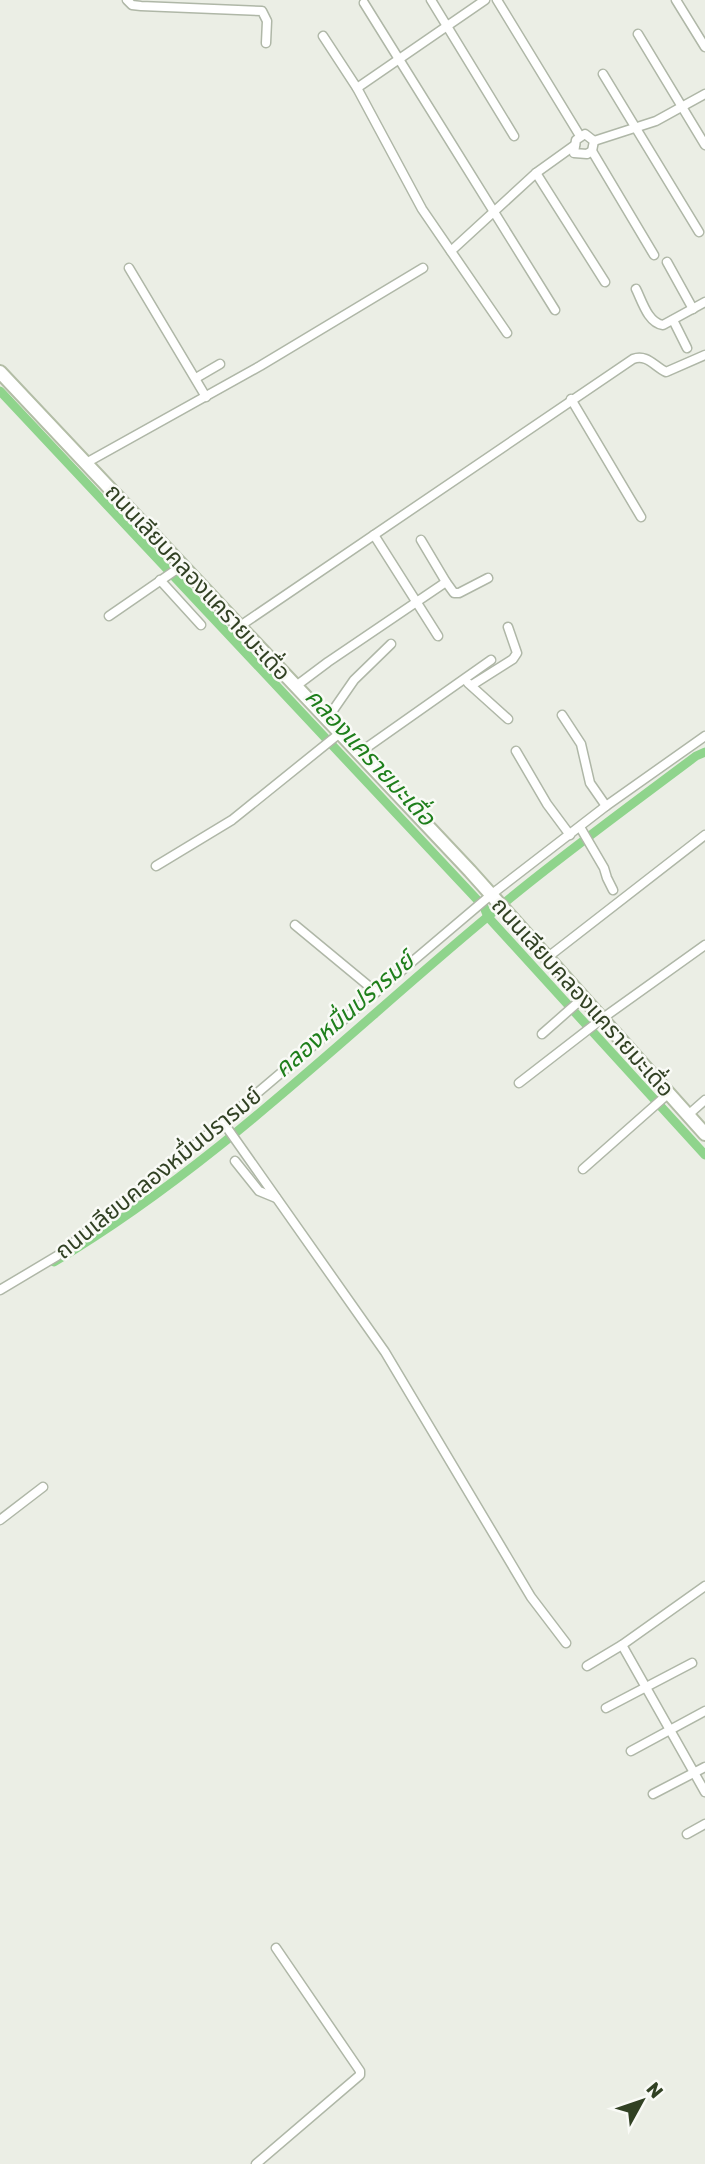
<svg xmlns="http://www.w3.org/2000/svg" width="705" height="2164" viewBox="0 0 705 2164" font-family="Rubik,'Noto Sans Thai',sans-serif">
<rect width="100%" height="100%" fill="#ebeee5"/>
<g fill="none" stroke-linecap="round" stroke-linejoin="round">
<g stroke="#8fd48c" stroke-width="9">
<path d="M0 391 484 907 488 917 705 1155"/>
<path d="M54 1262C224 1161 362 1018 514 895 573 847 635 802 696 756L705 752"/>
</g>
<defs>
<g id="street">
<path d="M127 0 132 5 141 6 262 11 267 21 266 43"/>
<path d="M431 0 514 136"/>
<path d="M497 0 580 136"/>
<path d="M676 0 705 47"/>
<path d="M364 3 555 310"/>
<path d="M638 34 705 145"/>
<path d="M323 36 357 88 422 209 507 333"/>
<path d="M603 74 699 232"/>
<path d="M357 88 485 0"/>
<path d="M585 134 594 141 592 151 587 154 574 153 576 140Z"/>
<path d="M594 141 656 121 705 94"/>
<path d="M592 151 654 255"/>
<path d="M536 173 605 282"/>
<path d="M451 251 536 173 575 145"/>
<path d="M667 262 693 309"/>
<path d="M129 268 206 397"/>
<path d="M636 289C642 301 648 323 663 325L705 302"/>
<path d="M673 320 687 348"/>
<path d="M196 378 220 364"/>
<path d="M571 399 641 517"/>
<path d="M86 463 260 366 423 268"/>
<path d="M374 535 438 636"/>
<path d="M421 540 446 582"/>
<path d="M160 580 201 625"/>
<path d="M109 616 183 565"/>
<path d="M240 626 633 359C647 354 654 366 666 372L705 355"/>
<path d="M468 683 508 719"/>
<path d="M472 685 513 659 517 653 508 627"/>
<path d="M296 686 328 662 446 582 454 593H459L488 578"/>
<path d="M562 715 581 744 590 783 606 806"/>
<path d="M327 719 354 680 391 644"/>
<path d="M516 751 547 804 570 835"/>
<path d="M359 753 491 660"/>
<path d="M580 827 604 868 607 878 613 890"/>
<path d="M156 866 232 820 340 733"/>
<path d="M295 925 376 992"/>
<path d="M548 957 705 835"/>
<path d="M542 1034 584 997"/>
<path d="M519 1083 603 1018 705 945"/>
<path d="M688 1115 705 1100"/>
<path d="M223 1122 385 1352 531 1597 566 1643"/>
<path d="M235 1161 259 1191 276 1198"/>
<path d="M583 1169 669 1093"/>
<path d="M0 1290 57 1256 223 1122 492 894 606 806 705 736"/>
<path d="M0 1520 43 1487"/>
<path d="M622 1645 705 1792"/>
<path d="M587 1666 622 1645 705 1586"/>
<path d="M606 1708 692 1663"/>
<path d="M631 1751 705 1711"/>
<path d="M653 1794 705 1767"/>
<path d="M687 1834 705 1824"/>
<path d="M256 2164 360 2075V2071L276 1948"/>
</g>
<path id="secondary" d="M0 372 470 871 705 1134"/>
</defs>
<use href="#street" stroke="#afb7a7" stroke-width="11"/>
<use href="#secondary" stroke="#b3bda6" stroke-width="16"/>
<use href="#street" stroke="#fff" stroke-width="8"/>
<use href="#secondary" stroke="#fff" stroke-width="12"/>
</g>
<g text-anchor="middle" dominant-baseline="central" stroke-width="5" stroke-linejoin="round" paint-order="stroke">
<g font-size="23" fill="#314123" stroke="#f9faf6">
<text transform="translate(198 582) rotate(47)">ถนนเลียบคลองแครายมะเดื่อ</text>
<text transform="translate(583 997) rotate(48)">ถนนเลียบคลองแครายมะเดื่อ</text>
<text transform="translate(158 1173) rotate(-39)">ถนนเลียบคลองหมื่นปรารมย์</text>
</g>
<g font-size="24" font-style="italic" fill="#1e7f1b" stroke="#f9faf6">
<text transform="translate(370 757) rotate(47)">คลองแครายมะเดื่อ</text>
<text transform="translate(344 1015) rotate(-41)">คลองหมื่นปรารมย์</text>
</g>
</g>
<g transform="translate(642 2101) rotate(50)" stroke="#f9faf6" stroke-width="5" paint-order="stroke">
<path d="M0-5L12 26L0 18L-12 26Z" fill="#314123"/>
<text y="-10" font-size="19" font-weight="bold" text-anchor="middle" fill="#314123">N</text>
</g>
</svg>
